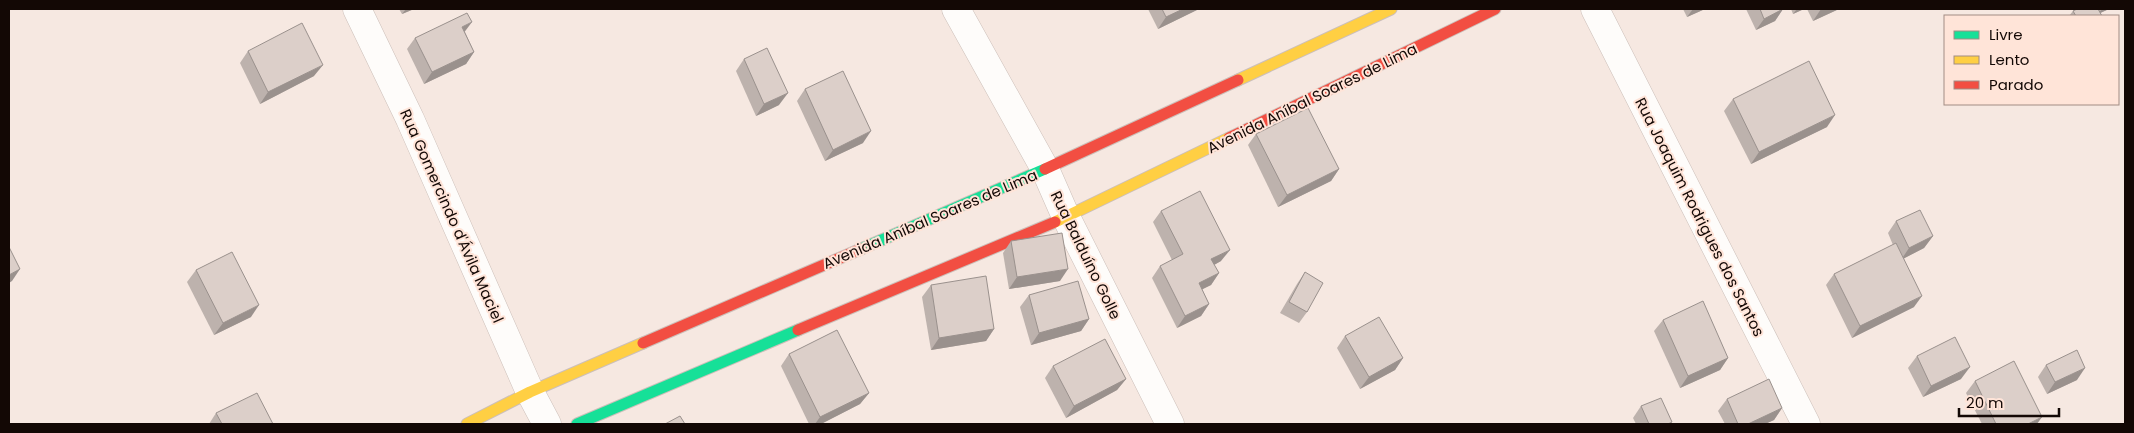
<svg xmlns="http://www.w3.org/2000/svg" width="2134" height="433" viewBox="0 0 2134 433" font-family="Poppins,sans-serif">
<rect width="100%" height="100%" fill="#f6e8e1"/>
<g fill="none" stroke-linecap="round" stroke-linejoin="round">
<defs>
<g id="street">
<path d="M357 9 410 119 530 392 547 424"/>
<path d="M956 9 1045 169 1066 217 1170 424"/>
<path d="M1595 9 1806 424"/>
</g>
<g id="fast">
<path d="M861 249 1045 169"/>
<path d="M577 424 798 330"/>
</g>
<g id="slow">
<path d="M1238 80 1391 9"/>
<path d="M1055 222 1229 138"/>
<path d="M467 424 530 392 643 343"/>
</g>
<g id="jam">
<path d="M1229 138 1495 9"/>
<path d="M1045 169 1238 80"/>
<path d="M798 330 1055 222"/>
<path d="M643 343 861 249"/>
</g>
</defs>
<use href="#street" stroke="#ccbfb9" stroke-width="29"/>
<use href="#fast" stroke="#ccbfb9" stroke-width="13"/>
<use href="#slow" stroke="#ccbfb9" stroke-width="13"/>
<use href="#jam" stroke="#ccbfb9" stroke-width="13"/>
<use href="#street" stroke="#fefcfa" stroke-width="28"/>
<use href="#fast" stroke="#16e098" stroke-width="11"/>
<use href="#slow" stroke="#ffcf43" stroke-width="11"/>
<use href="#jam" stroke="#f24e42" stroke-width="11"/>
</g>
<g fill="#bdb2ad">
<path d="M399 9H414L402 14Z"/>
<path d="M1148 9H1199L1158 29Z"/>
<path d="M1683 9H1705L1687 17Z"/>
<path d="M1746 9H1783L1775 21 1756 30Z"/>
<path d="M1791 9H1804L1793 14Z"/>
<path d="M1807 9H1839L1813 21Z"/>
<path d="M2077 9H2109L2100 13 2102 16H2069L2073 11Z"/>
<path d="M465 32 474 52 466 64 424 84 407 49 415 38Z"/>
<path d="M248 51 314 76 260 104 240 63Z"/>
<path d="M744 59 779 105 756 116 736 71Z"/>
<path d="M805 89 863 143 825 161 797 101Z"/>
<path d="M1733 99 1827 127 1751 164 1724 111Z"/>
<path d="M1256 134 1339 169 1331 181 1278 207 1248 145Z"/>
<path d="M1161 211 1221 261 1214 265 1219 273 1211 285 1202 289 1209 304 1201 316 1177 328 1152 278 1160 266 1172 260 1153 222Z"/>
<path d="M1896 221 1933 236 1924 248 1904 258 1914 307 1852 338 1826 285 1834 274 1893 245 1888 233Z"/>
<path d="M1011 241 1060 281 1009 289 1003 253Z"/>
<path d="M196 270 251 317 214 335 187 282Z"/>
<path d="M1305 272 1307 312 1299 323 1280 313 1297 284Z"/>
<path d="M931 285 994 329 986 341 931 350 922 297Z"/>
<path d="M1029 295 1089 319 1081 331 1031 345 1020 307Z"/>
<path d="M1663 320 1728 358 1720 370 1680 388 1654 331Z"/>
<path d="M1345 336 1403 358 1395 370 1360 389 1337 348Z"/>
<path d="M789 354 869 393 860 404 821 424H809L781 366Z"/>
<path d="M1917 356 1961 379 1923 397 1908 368Z"/>
<path d="M2046 365 2077 380 2047 394 2038 377Z"/>
<path d="M1053 366 1126 379 1117 390 1066 418 1045 378Z"/>
<path d="M1975 381 2037 424H1982L1966 393Z"/>
<path d="M1727 399 1782 408 1774 420 1765 424H1725L1718 411Z"/>
<path d="M1641 406 1670 424H1636L1633 418Z"/>
<path d="M216 413 273 424H209Z"/>
</g>
<g fill="#9a918d">
<path d="M406 9H414L402 14Z"/>
<path d="M1183 9H1199L1158 29 1166 17Z"/>
<path d="M1693 9H1705L1687 17Z"/>
<path d="M1783 9 1775 21 1756 30 1764 19Z"/>
<path d="M1797 9H1804L1793 14Z"/>
<path d="M1821 9H1839L1813 21Z"/>
<path d="M2102 9H2109L2098 14Z"/>
<path d="M472 22 463 34 462 27Z"/>
<path d="M474 52 466 64 424 84 432 72Z"/>
<path d="M323 65 314 76 260 104 268 92Z"/>
<path d="M788 93 779 105 756 116 764 104Z"/>
<path d="M1835 115 1827 127 1751 164 1759 152Z"/>
<path d="M871 131 863 143 825 161 833 150Z"/>
<path d="M1339 169 1331 181 1278 207 1287 195Z"/>
<path d="M1933 236 1924 248 1901 260 1909 248Z"/>
<path d="M1230 250 1221 261 1203 271 1211 259Z"/>
<path d="M20 269 12 281 9 283V275Z"/>
<path d="M1068 269 1060 281 1009 289 1017 277Z"/>
<path d="M1219 273 1211 285 1191 295 1199 283Z"/>
<path d="M1922 296 1914 307 1852 338 1860 326Z"/>
<path d="M1209 304 1201 316 1177 328 1185 316Z"/>
<path d="M259 305 251 317 214 335 223 323Z"/>
<path d="M1089 319 1081 331 1031 345 1039 333Z"/>
<path d="M994 329 986 341 931 350 939 338Z"/>
<path d="M1403 358 1395 370 1360 389 1369 377Z"/>
<path d="M1728 358 1720 370 1680 388 1688 376Z"/>
<path d="M1970 367 1961 379 1923 397 1931 386Z"/>
<path d="M2085 368 2077 380 2047 394 2055 382Z"/>
<path d="M1126 379 1117 390 1066 418 1074 406Z"/>
<path d="M869 393 860 404 821 424H815L820 417Z"/>
<path d="M1782 408 1774 420 1765 424H1748Z"/>
<path d="M2042 417 2037 424H2028Z"/>
</g>
<g fill="#dccfc9" stroke="#9a918d">
<path d="M1162 9H1183L1166 17Z"/>
<path d="M1760 9H1783L1764 19Z"/>
<path d="M2077 9H2098L2102 16H2076L2073 11Z"/>
<path d="M467 13 472 22 462 27 474 52 432 72 415 38Z"/>
<path d="M302 23 323 65 268 92 248 51Z"/>
<path d="M767 48 788 93 764 104 744 59Z"/>
<path d="M1809 61 1835 115 1759 152 1733 99Z"/>
<path d="M843 71 871 131 833 150 805 89Z"/>
<path d="M1308 108 1339 169 1287 195 1256 134Z"/>
<path d="M1200 191 1230 250 1211 259 1219 273 1199 283 1209 304 1185 316 1160 266 1183 254 1161 211Z"/>
<path d="M1920 210 1933 236 1909 248 1896 221Z"/>
<path d="M1062 233 1068 269 1017 277 1011 241Z"/>
<path d="M1896 243 1922 296 1860 326 1834 274Z"/>
<path d="M9 247 20 269 9 275Z"/>
<path d="M232 252 259 305 223 323 196 270Z"/>
<path d="M1305 272 1323 283 1307 312 1289 302Z"/>
<path d="M986 276 994 329 939 338 931 285Z"/>
<path d="M1078 281 1089 319 1039 333 1029 295Z"/>
<path d="M1703 301 1728 358 1688 376 1663 320Z"/>
<path d="M1379 317 1403 358 1369 377 1345 336Z"/>
<path d="M837 330 869 393 820 417 789 354Z"/>
<path d="M1955 337 1970 367 1931 386 1917 356Z"/>
<path d="M1105 339 1126 379 1074 406 1053 366Z"/>
<path d="M2077 350 2085 368 2055 382 2046 365Z"/>
<path d="M2014 361 2042 417 2028 424H1996L1975 381Z"/>
<path d="M1769 379 1782 408 1748 424H1738L1727 399Z"/>
<path d="M257 393 273 424H222L216 413Z"/>
<path d="M1661 398 1672 422 1668 424H1649L1641 406Z"/>
<path d="M680 416 685 424H665Z"/>
</g>
<g text-anchor="middle" dominant-baseline="central" stroke-width="4" stroke-linejoin="round" paint-order="stroke">
<g font-size="15" fill="#130805" stroke="#ffe4d8">
<text transform="translate(1312 98) rotate(-26)">Avenida Aníbal Soares de Lima</text>
<text transform="translate(452 216) rotate(66)">Rua Gomercindo d'Ávila Maciel</text>
<text transform="translate(1700 217) rotate(63)">Rua Joaquim Rodrigues dos Santos</text>
<text transform="translate(930 219) rotate(-23)">Avenida Aníbal Soares de Lima</text>
<text transform="translate(1086 255) rotate(64)">Rua Balduíno Golle</text>
</g>
</g>
<rect width="2134" height="433" fill="none" stroke="#130805" stroke-width="20"/>
<rect x="1944" y="15" width="175" height="90" fill="#ffe4d8" stroke="#a18c84"/>
<rect x="1954" y="31" width="25" height="8" fill="#16e098" stroke="#a18c84"/>
<text x="1989" y="40" font-size="15" fill="#130805">Livre</text>
<rect x="1954" y="56" width="25" height="8" fill="#ffcf43" stroke="#a18c84"/>
<text x="1989" y="65" font-size="15" fill="#130805">Lento</text>
<rect x="1954" y="81" width="25" height="8" fill="#f24e42" stroke="#a18c84"/>
<text x="1989" y="90" font-size="15" fill="#130805">Parado</text>
<path d="M1959 408v8h100v-8" fill="none" stroke="#130805" stroke-width="2.5"/>
<text x="1966" y="408" font-size="15" fill="#130805" stroke="#ffe4d8" stroke-width="4" paint-order="stroke">20 m</text>
</svg>
